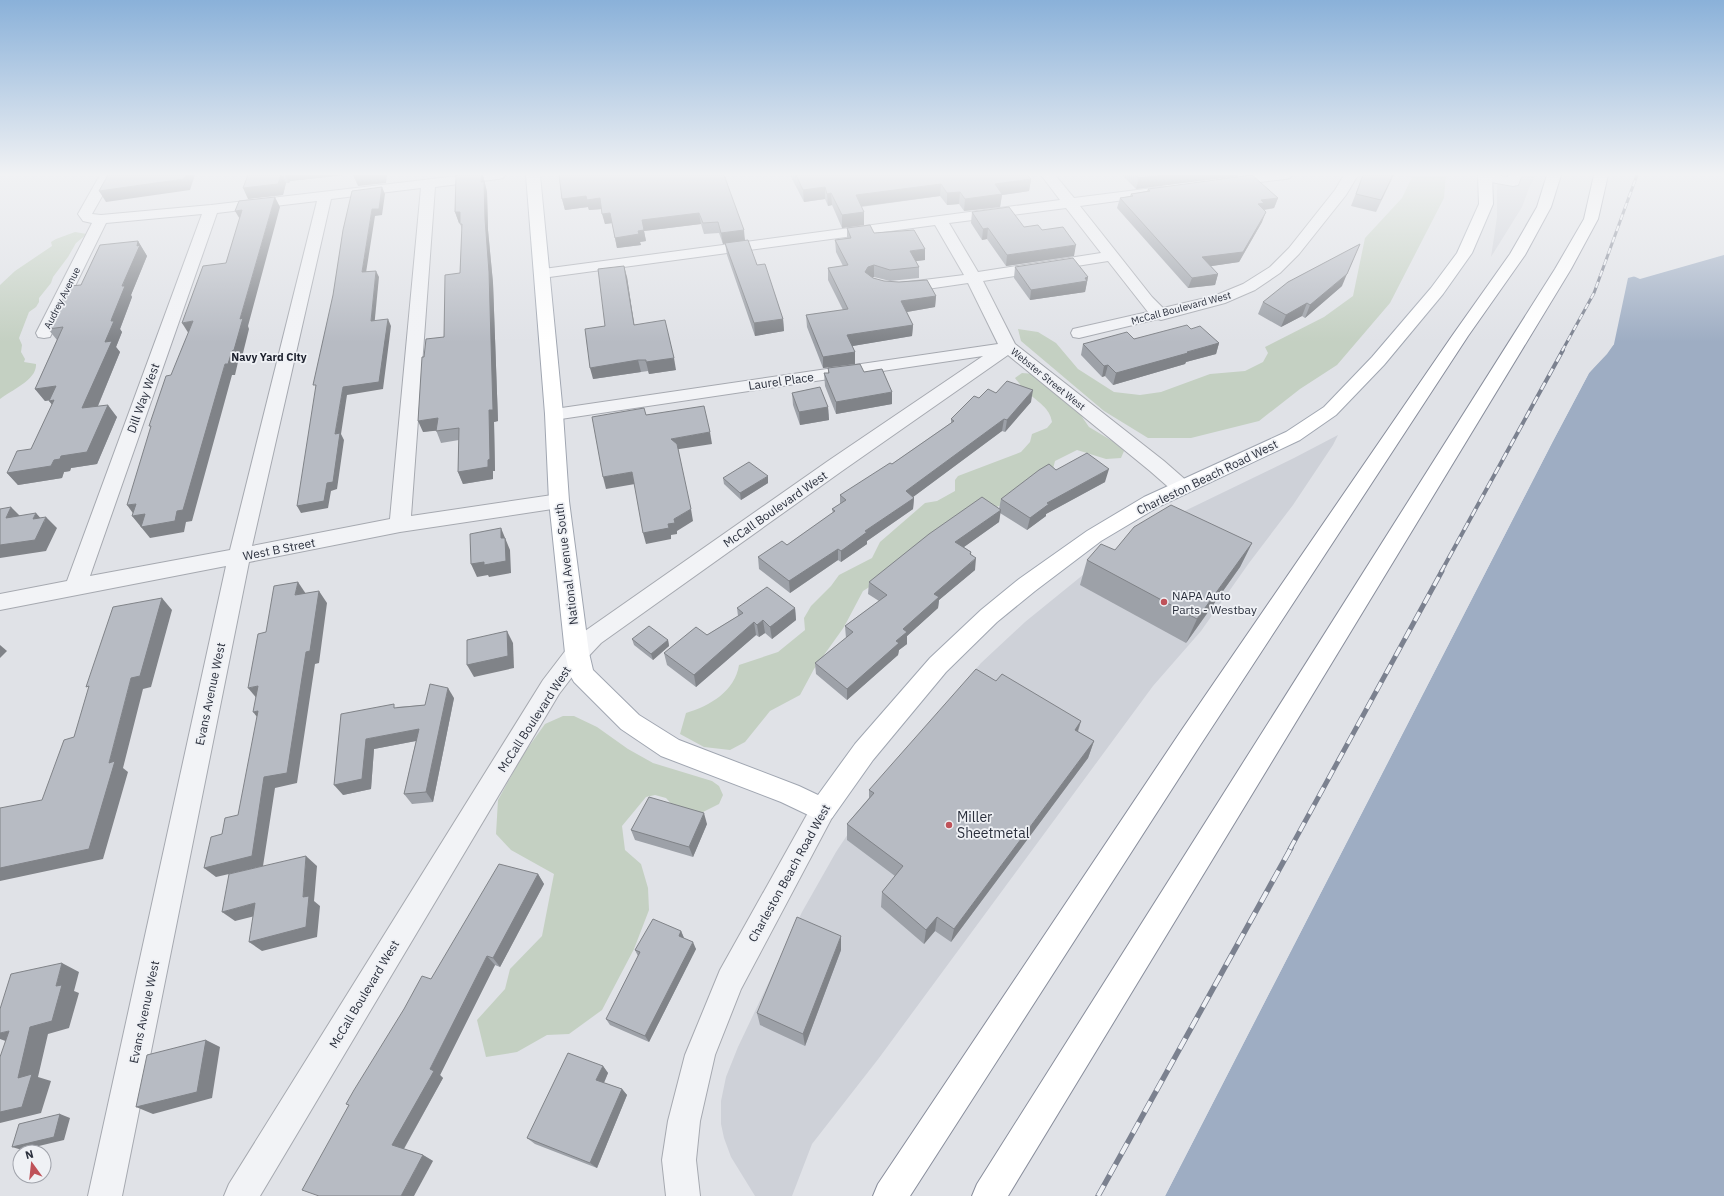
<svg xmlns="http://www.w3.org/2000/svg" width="1724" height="1196" viewBox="0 0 1724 1196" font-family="'IBM Plex Sans',sans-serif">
<rect width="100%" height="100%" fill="#e0e2e7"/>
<g fill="#ced1d8">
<path d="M1497 175H1536L1529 188 1522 207 1491 257 1497 217Z"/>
<path d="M1338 435 1333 445 1293 505 1249 563 1201 631 1153 686 879 1058 812 1144 792 1196H755L731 1157 724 1138 721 1124V1101L726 1077 738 1047 802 912 836 852 891 769 981 663 1025 622 1089 570 1162 522 1294 458Z"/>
</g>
<g fill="#c4d0c2">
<path d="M1413 175H1446L1444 198 1390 303 1337 365 1300 389 1259 421 1191 438H1148L1104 411 1021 341 1018 329 1038 332 1056 343 1078 369 1114 392 1140 395 1161 392 1210 374 1245 371 1263 362 1268 353 1265 347 1324 317 1353 296 1365 238 1402 198Z"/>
<path d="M75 232 87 234 76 243 68 257 53 277 51 283 39 298V302L36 307 29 312 19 338 22 345 21 352 25 359 24 362 36 364C37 380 11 390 0 399V285L15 271 52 246 51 242 56 239Z"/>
<path d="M1022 373 1035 374 1080 414 1089 427 1114 442 1124 451 1121 458 1106 459 1077 450 1055 461 1053 469 1004 504 994 508 863 591 844 627 814 669 800 695 770 711 745 742 730 750 704 747 680 734 686 713C710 706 735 691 739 665L778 652 805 630 804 618 811 606 831 586 839 575 872 558 880 542 925 503 937 501 955 491V480L958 476 1021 452 1030 442 1032 434 1047 428 1052 422C1050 408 1038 402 1028 393 1023 389 1019 383 1015 378Z"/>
<path d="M563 716H574L597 727 628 749 653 763 712 781 719 786 723 795 719 804 703 812 684 811 675 808 666 798 655 795 646 797 622 826 625 850 641 864 648 888 649 910 634 949 602 1010 569 1034 547 1035 517 1052 486 1057 477 1020 505 989 510 969 542 936 554 874 511 850 496 834 498 800 522 756 545 724Z"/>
</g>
<path fill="#9eadc3" d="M1724 253V1196H1165L1553 441 1589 373 1614 344 1628 278Z"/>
<g fill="#e0e2e7">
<path d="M1724 251V255L1640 279 1631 275Z"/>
<path d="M1614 335V344L1607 354 1589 373 1553 441 1165 1196H1163L1551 440 1587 372 1612 344Z"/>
</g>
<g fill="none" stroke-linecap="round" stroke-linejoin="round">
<defs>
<g id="minor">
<path d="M100 175H114L92 214 101 215 211 205 466 175H505L503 178 498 179 435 187 411 516 559 494 566 496 569 501 566 506 559 508 400 532 249 562 122 1196H88L226 566 0 610V594L67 581 202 214 106 223 52 333 50 337 44 338 38 337 36 333 92 223 83 221 78 214ZM421 188 390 519 252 546 331 199ZM317 201 230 550 90 576 217 213Z"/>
<path d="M1041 175H1055L1074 198 1161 187 1166 188 1168 191 1166 194 1161 195 1080 206 1152 297 1163 308 1214 296 1243 284 1270 267 1289 248 1335 190 1344 175H1358L1346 195 1299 254 1280 273 1255 290 1225 303 1161 320 1158 319 1079 338 1073 337 1071 333 1073 329 1148 312 1108 261 983 281 1015 344 1164 461 1188 482 1191 487 1188 492 1181 494 1174 492 1150 471 1008 355 842 471 601 643 585 660 559 694 260 1196H224L229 1184 543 680 569 646 585 631 828 461 983 356 554 420 548 418 545 414 548 410 998 344 968 283 900 293 894 291 892 288 894 285 900 283 964 275 935 225 542 278 536 276 534 273 536 270 1060 200ZM1066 208 1101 253 978 272 949 223Z"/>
<path d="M1254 175H1292L1290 178 1285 179 1227 186 1222 185 1220 182 1222 179Z"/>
<path d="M1480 175H1495L1508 177V175H1522L1518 185 1513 186 1480 180 1478 177Z"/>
<path d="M823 798 832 802 836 810 741 989 715 1055 700 1121 696 1160 700 1196H666L662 1160 668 1121 685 1055 720 970 814 802Z"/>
</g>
<path id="major" d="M526 175H540L563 414 569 501 589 653 593 670 639 715 679 740 799 786 818 795 855 744 930 658 981 610 1019 579 1087 531 1144 497 1286 432 1324 407 1372 357 1431 288 1457 253 1479 204 1478 175H1492L1493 204 1472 253 1443 294 1384 365 1336 415 1300 440 1158 507 1101 541 1035 591 997 622 946 672 873 760 832 818 823 822 781 802 661 756 621 729 574 682 570 675 565 653 549 501 545 414Z"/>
<g id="highway">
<path d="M1547 175H1561L1551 207 1525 255 1468 336 1199 747 910 1196H873L878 1184 1181 731 1452 336 1510 254 1537 207Z"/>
<path d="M1594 175H1608L1598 219 1571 269 1008 1196H972L977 1184 1555 269 1584 219Z"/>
</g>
</defs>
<use href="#minor" stroke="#a6a9b0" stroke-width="2"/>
<use href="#major" stroke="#a0a6b1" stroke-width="2"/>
<use href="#highway" stroke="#898e9c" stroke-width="2"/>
<use href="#minor" fill="#f2f3f6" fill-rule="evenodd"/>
<use href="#major" fill="#fff" fill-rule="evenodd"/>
<use href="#highway" fill="#fff" fill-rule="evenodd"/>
<defs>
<path id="rail-far3" d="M1562 351 1594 293 1637 175"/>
<path id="rail-far2" d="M1441 572 1563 350"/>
<path id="rail-far1" d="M1290 849 1442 571"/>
<path id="rail" d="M1098 1196 1291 848"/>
</defs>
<use href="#rail-far3" stroke="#7b818f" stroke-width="3"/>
<use href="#rail-far2" stroke="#7b818f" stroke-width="4"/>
<use href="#rail-far1" stroke="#7b818f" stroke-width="5"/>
<use href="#rail" stroke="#7b818f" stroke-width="5.5"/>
<use href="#rail-far3" stroke="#eff1f5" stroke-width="2" stroke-dasharray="6" stroke-linecap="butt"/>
<use href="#rail-far2" stroke="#eff1f5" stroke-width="2.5" stroke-dasharray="8" stroke-linecap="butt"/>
<use href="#rail-far1" stroke="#eff1f5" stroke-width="3.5" stroke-dasharray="10" stroke-linecap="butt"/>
<use href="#rail" stroke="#eff1f5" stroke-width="4" stroke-dasharray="12" stroke-linecap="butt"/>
</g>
<g fill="#9da1a8">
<path d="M248 175H345L290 181 289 183H286L283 195 248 199Z"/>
<path d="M458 175H483L487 192 488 230 493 283 498 421 494 422 495 471H493V479L463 484 458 472 459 440 441 443 436 430 423 432 424 357 444 337 460 273 462 230 460 223H459L455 212Z"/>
<path d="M559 175 729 176H725L745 240 783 319 784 331 755 336 727 255 725 243 723 244 719 233 704 234 701 224 644 231 646 241 640 242 641 245 617 248 612 223 605 224 602 209 589 210 588 207 565 210 562 199Z"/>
<path d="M790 175H1027L1031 179 1029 191 1002 195 1000 207 964 211 959 204 947 205 940 196 861 207 864 212V225L842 228 832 205 828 206 825 199 804 202Z"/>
<path d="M1122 175H1238V176L1136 189Z"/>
<path d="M1363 175H1394L1376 212 1351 206Z"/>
<path d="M1148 189 1278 198 1274 208 1264 210 1262 222 1239 262 1211 266 1218 274 1215 285 1188 288 1117 208 1120 198 1130 196 1131 194 1147 191Z"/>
<path d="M972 212 1024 227 1042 230 1074 256 1006 266 987 239 982 240 971 223Z"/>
<path d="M847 228 874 233 925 260 916 261 919 267V278L890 281 874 277H871L873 278 936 296 935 307 907 312 913 325 912 336 852 346 855 352V364L823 368 807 327 806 315 843 310 828 280V268L843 266 836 252 835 240 847 238Z"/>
<path d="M138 241 147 256 131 295 132 297 120 329 122 332 116 347 120 352 98 406 117 417 97 464 71 468 70 471 64 472 62 478 18 485 7 473 31 449 52 405 49 400 45 401 35 389 57 340 48 329 81 285Z"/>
<path d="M1015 267 1088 277 1085 292 1030 300 1014 278Z"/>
<path d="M627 277 634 325 676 370 649 374 648 371 641 372 593 379 605 326Z"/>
<path d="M1342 286 1305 318 1302 316 1281 327 1258 314 1263 302Z"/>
<path d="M1191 329 1219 343 1216 354 1186 362 1185 364 1113 385 1105 376 1102 377 1081 355 1083 344 1134 339Z"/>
<path d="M828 368 864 372 892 404 836 414 825 386 824 373H828Z"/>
<path d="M792 393 828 407 829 420 800 425 793 405Z"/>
<path d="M996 393 1031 402 1005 432 1002 431 913 497 914 498 913 509 867 541V544L841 562 838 560 790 593 759 569 758 557 787 545 833 513 832 509 840 504V495L892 464 951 423V419L979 398Z"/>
<path d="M1056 470 1105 482 1046 514V516L1027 530 1000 513 999 522 964 547 971 552V554L975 570 939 600 938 608 907 636V644L899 650 898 655 847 700 816 674 815 663 846 638 845 626 879 601 868 594 869 582 999 509 1001 499Z"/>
<path d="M723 478 768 483 741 500 724 484Z"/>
<path d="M1252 543 1240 567 1186 643 1080 585 1087 560 1115 550Z"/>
<path d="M737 608H795L796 620 772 639 765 633 759 637 756 635 696 687 667 665 664 653 707 635 738 616Z"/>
<path d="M632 639 668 640 669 646 653 660 634 645Z"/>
<path d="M996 681 1081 721 1078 732 1094 741 1088 758 951 942 935 931 924 944 881 907 882 892 895 876 847 840V824L869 798V790Z"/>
<path d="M454 698 433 802 412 804 404 794 416 741 374 749 371 789 343 795 397 707 425 705Z"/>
<path d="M707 824 693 857 635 840 631 830Z"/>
<path d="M538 874 544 884 500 967 495 965 440 1075 443 1078 404 1149 423 1155 433 1161 319 1196 431 979Z"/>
<path d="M681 931 684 938 696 949 649 1042 610 1025 606 1019 638 956 635 950Z"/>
<path d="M841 950 805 1046 760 1025 757 1013Z"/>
<path d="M603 1066 608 1073 604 1083 622 1089 627 1095 597 1168 535 1144 527 1138Z"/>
</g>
<g fill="#808388">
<path d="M186 175H195L190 190 106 202 99 191Z"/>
<path d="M281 175H282L286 183 283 195 248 199 243 188Z"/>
<path d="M285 175H345L290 181 289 183Z"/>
<path d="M353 175H387L386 183 358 186Z"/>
<path d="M482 175H483L487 192 488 230 493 283 498 421 494 422 495 471H493V479L463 484 458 472 489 410 481 182Z"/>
<path d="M1166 175H1238V176L1136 189 1139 178Z"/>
<path d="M1031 179 1029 191 1002 195 1000 207 964 211 965 199 995 184Z"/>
<path d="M941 184 940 196 856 207V195Z"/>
<path d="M382 187 385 194 382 215 375 216 365 279 362 272 372 209Z"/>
<path d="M825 187V199L804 202 803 190Z"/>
<path d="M960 192 959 204 947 205V193Z"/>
<path d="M831 193 832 205 828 206 827 194Z"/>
<path d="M586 196 600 198 602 209 589 210 588 207 565 210 562 199Z"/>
<path d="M275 197 280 207 248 326 249 329 241 361 238 362 235 375H232L192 521 186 522 184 532 150 538 132 516H135L127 505 136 504 177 511 240 319Z"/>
<path d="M1278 198 1274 208 1262 210 1258 204 1261 200Z"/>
<path d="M242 210 241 221 235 211Z"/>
<path d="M455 212H460L464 223H459Z"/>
<path d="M864 212V225L842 228V215Z"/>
<path d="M1266 212 1262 222 1239 262 1199 268 1202 257Z"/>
<path d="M610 213 613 223 605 224 602 214Z"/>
<path d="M699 213 701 224 644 231 646 241 640 242 641 245 617 248 615 238 638 231 642 220Z"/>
<path d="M988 228 987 239 982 240 983 229Z"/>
<path d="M744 230 745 241 723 244 721 233Z"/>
<path d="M138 241 147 256 131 295 132 297 120 329 122 332 116 347 120 352 92 420 82 408 105 342 112 318Z"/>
<path d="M1076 245 1074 256 1006 266 1007 255Z"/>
<path d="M925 249V260L909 262 910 251Z"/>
<path d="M874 265V277L868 279 865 272 868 267Z"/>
<path d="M624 266 627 277 636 336 634 325Z"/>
<path d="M376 271 379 277 374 328 371 321Z"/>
<path d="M1218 274 1215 285 1188 288 1192 278Z"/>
<path d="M1347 274 1342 286 1305 318 1310 305Z"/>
<path d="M1088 277 1085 292 1030 300 1031 290Z"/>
<path d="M936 296 935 307 901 313V301Z"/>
<path d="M1307 303 1302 316 1281 327 1286 315Z"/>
<path d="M388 319 391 326 383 389 347 395 341 434 344 440 337 489 331 491 328 508 301 513 297 506 335 434 343 387Z"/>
<path d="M783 319 784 331 755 336 754 323Z"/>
<path d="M193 321 189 334 182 323Z"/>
<path d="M913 325 912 336 847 347V335Z"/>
<path d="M1219 343 1216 354 1186 362 1185 364 1113 385 1116 373Z"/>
<path d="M855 352V364L823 368V357Z"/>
<path d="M674 358 676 370 649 374 646 362Z"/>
<path d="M638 360 641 372 593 379 590 368Z"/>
<path d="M1108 365 1105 376 1102 377 1104 366Z"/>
<path d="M56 386 65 398 45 401 35 389Z"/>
<path d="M1033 390 1031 402 1005 432 1007 420Z"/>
<path d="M892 392V404L836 414V402Z"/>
<path d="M54 400 59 413 49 401Z"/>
<path d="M108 405 117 417 97 464 71 468 70 471 64 472 62 478 18 485 7 473 54 460 61 456Z"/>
<path d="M828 407 829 420 800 425 799 412Z"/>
<path d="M438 418 443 430 423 432 418 421Z"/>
<path d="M1004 419 1002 431 905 503 906 491Z"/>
<path d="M710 432 712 444 673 450 671 439Z"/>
<path d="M1109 469 1105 482 1046 514V516L1027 530 1030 518 1047 503Z"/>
<path d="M632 472 635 484 606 489 603 477Z"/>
<path d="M768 476V483L741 500 740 493Z"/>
<path d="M914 498 913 509 867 541V544L841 562V551L865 531Z"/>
<path d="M11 507 22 518H6Z"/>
<path d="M691 509 693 521 677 531V534L671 535V539L646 544 643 533 668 524 674 519Z"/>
<path d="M1001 510 999 522 954 554 955 542Z"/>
<path d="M36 513 44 522 46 517 57 528 46 551 0 558V545L33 519Z"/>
<path d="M501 528 510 550 511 573 489 577 488 575 477 577 471 564 501 538Z"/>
<path d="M1252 543 1240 567 1186 643 1197 619Z"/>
<path d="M838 549V560L790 593 789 581Z"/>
<path d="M971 552 970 564 976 558 975 570 939 600 938 608 907 636V644L899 650 898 655 847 700V689L896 641 903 629Z"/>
<path d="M298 582 306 594 295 595Z"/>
<path d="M319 591 327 603 319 663 315 664 297 783 275 788 263 866 216 877 204 868 264 777 306 652Z"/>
<path d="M162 598 172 610 151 687 143 689 123 768 128 772 103 859 0 881V868L109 763 131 678Z"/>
<path d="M795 608 796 620 772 639 770 627Z"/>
<path d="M763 620 765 633 759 637 757 625Z"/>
<path d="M754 622 756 635 696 687 694 675Z"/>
<path d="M507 631 513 643 514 668 474 677 467 665Z"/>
<path d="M668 640 669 646 653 660 651 654Z"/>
<path d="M0 645 7 651 0 658Z"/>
<path d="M258 686V700L248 688Z"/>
<path d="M448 688 454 698 433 802 426 792Z"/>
<path d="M258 711 263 724 253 712Z"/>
<path d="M1081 721 1075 738V730Z"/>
<path d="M419 729 426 739 374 749 371 789 343 795 334 785 366 739Z"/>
<path d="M1094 741 1088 758 951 942 954 929Z"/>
<path d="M704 813 707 824 693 857 689 847Z"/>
<path d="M306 856 317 866 314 901 320 906 317 937 262 951 249 942 303 897Z"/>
<path d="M538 874 544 884 500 967 493 958Z"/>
<path d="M255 903 267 913 235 921 222 912Z"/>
<path d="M937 917 935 931 924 944 926 930Z"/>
<path d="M681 931 684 938 679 936Z"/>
<path d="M841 936V950L805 1046 803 1034Z"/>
<path d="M693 942 696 949 649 1042 645 1036Z"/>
<path d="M487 956 495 965 440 1075 443 1078 403 1150 392 1145Z"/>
<path d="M62 963 79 972 74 991 79 993 69 1028 48 1034 38 1077 51 1081 41 1113 0 1123V1112L18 1078 11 1043 0 1039V1033L30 1027 56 986Z"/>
<path d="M206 1040 220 1047 212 1098 153 1114 136 1107Z"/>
<path d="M603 1066 608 1073 602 1087 596 1080Z"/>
<path d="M622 1089 627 1095 597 1168 590 1163Z"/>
<path d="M60 1114 70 1118 64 1140 22 1150 12 1147Z"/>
<path d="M423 1155 433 1161 414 1196H401Z"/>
</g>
<g fill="#b7bbc3" stroke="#808388">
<path d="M108 175H186L184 179 99 191Z"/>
<path d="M248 175H281L278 184 243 188Z"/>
<path d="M456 175H482L481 182H484L485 219 489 272 493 410H489L490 459 488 460V467L458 472 459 428 436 431 438 418 418 421 422 357H424L426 339 444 337 445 275 460 273 462 224H460V212H455Z"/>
<path d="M559 175H724L744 230 721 233 718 222 703 223 699 213 642 220 644 230 638 231 639 234 615 238 610 213 602 214 600 198 587 200 586 196 562 199Z"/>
<path d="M796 175H1027L1031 179 995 184 1002 194 965 199 960 192 947 193 941 184 856 195 864 212 842 215 831 193 827 194 825 187 803 190Z"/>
<path d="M1135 175H1166L1139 178Z"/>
<path d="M1252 175 1278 198 1261 200 1264 203 1258 204 1266 212 1243 252 1202 257 1218 274 1192 278 1120 198 1133 196 1131 194 1150 191 1148 189Z"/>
<path d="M1363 175H1393L1381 200 1356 194Z"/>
<path d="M382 187 379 209H372L362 272 376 271 371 321 388 319 379 382 343 387 335 434 340 433 333 482 327 483 324 501 297 506 316 385H313L333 295 343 230 352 191Z"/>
<path d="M275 197 240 319 243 318 234 350 232 351 228 364H225L183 510 177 511 175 521 141 527 145 514 132 516 136 504 127 505 151 426H149L166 376 171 375 193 321 182 323 203 266 226 263 242 210 235 211 239 201Z"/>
<path d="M1009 207 1024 227 1038 225 1042 230 1063 227 1076 245 1007 255 988 228 983 229 972 212Z"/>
<path d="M870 225 874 233 914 230 925 249 910 251 919 267 890 270 874 265 868 267 865 272 873 278 884 281 899 282 927 280 936 296 901 301 913 325 847 335 855 352 823 357 806 315 848 309 828 268 848 265 835 240 851 238 847 228Z"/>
<path d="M748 240 757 265 765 264 783 319 754 323 725 243Z"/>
<path d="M138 241 137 246 140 245 122 286H125L112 318 111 321H114L105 342 112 341 82 408 108 405 87 452 61 456 60 459 54 460 51 466 7 473 17 451 31 449 54 400 49 401 56 386 35 389 63 327 48 329 69 286 81 285 100 245Z"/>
<path d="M1360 244 1347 274 1310 305 1307 303 1286 315 1263 302 1288 282Z"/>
<path d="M1073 258 1088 277 1085 278 1087 281 1031 290 1015 267Z"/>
<path d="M624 266 634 325 665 320 674 358 646 362V360H638L590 368 585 329 605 326 598 269Z"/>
<path d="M1187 325 1191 329 1200 326 1219 343 1187 352 1188 353 1116 373 1108 365 1104 366 1083 344 1127 332 1134 339Z"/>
<path d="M860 364 864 372 882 369 892 392 836 402 824 373H829L828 368Z"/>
<path d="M1007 381 1033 390 1007 420 1004 419 906 491 914 498 865 531 867 532 841 551 838 549 789 581 758 557 782 541 787 545 835 511 832 509 846 500 840 495 890 463 892 464 954 421 951 419 974 396 979 398 988 389 996 393Z"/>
<path d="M820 387 828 407 799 412 792 393Z"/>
<path d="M704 406 710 432 671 439 677 444 691 509 674 519 675 523 668 524 669 528 643 533 632 472 603 477 592 417 644 408 646 415Z"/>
<path d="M1087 453 1109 469 1047 503 1049 504 1030 518 1001 499 1039 470 1049 464 1056 470Z"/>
<path d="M749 462 768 476 740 493 723 478Z"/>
<path d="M982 497 1001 510 955 542 971 552 970 554 976 558 934 594 939 597 903 629 907 632 896 641 899 643 847 689 815 663 853 632 845 626 887 595 869 582 929 534Z"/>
<path d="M1171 505 1252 543 1197 619 1087 560 1101 544 1115 550 1134 527Z"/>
<path d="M11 507 6 518 36 513 33 519 46 517 35 540 0 545V509Z"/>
<path d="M501 528V538H505L506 561 484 565V562L471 564 470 534Z"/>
<path d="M298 582 295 595 319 591 310 651 306 652 287 773 264 777 252 856 204 868 211 837 222 834 225 818 238 815 258 711 253 712 258 686 248 688 258 634 266 632 274 586Z"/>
<path d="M767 587 795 608 770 627 763 620 757 625 754 622 694 675 664 653 696 627 707 635 743 613 737 608Z"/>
<path d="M162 598 140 676 131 678 109 763 115 761 89 849 0 868V808L42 800 64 740 74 737 89 686 86 687 113 607Z"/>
<path d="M649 626 668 640 651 654 632 639Z"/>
<path d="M507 631 508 656 467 665V640Z"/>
<path d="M976 669 996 681 1002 674 1081 721 1075 730 1094 741 954 929 937 917 926 930 882 892 903 866 847 824 874 793 869 790Z"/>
<path d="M430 684 448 688 426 792 404 794 419 729 366 739 362 779 334 785 341 714 394 704V708L425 705Z"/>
<path d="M649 797 704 813 689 847 631 830Z"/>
<path d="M306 856 303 897 309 896 306 927 249 942 255 903 222 912 229 874Z"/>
<path d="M499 864 538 874 493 958 487 956 430 1069 434 1071 392 1145 423 1155 401 1196H319L302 1190 349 1105 346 1104 354 1090 404 1009 422 976 431 979Z"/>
<path d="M797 917 841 936 803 1034 757 1013Z"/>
<path d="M653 919 681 931 679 936 693 942 645 1036 606 1019 640 952 635 950Z"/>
<path d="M62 963 56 986 62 985 52 1021 30 1027 18 1078 32 1074 22 1107 0 1112V1057L9 1031 0 1033V1009L11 974Z"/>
<path d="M206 1040 197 1092 136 1107 147 1055Z"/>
<path d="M568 1053 603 1066 596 1080 622 1089 590 1163 527 1138Z"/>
<path d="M60 1114 54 1137 12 1147 19 1124Z"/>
</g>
<linearGradient id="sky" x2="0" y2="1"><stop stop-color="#8ab1d9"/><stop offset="0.51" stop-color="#f1f2f4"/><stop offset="1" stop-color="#f1f2f4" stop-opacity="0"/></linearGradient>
<rect width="1724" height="342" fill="url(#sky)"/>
<g fill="#bf5259" stroke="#eff1f5" stroke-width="1.5">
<circle cx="1164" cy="602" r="4"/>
<circle cx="949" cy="825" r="4"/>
</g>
<g text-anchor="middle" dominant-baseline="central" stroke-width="3.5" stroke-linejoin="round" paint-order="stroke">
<g font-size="10" fill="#2a2f3c" stroke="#eff1f5">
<text transform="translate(62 298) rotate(-63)">Audrey Avenue</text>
<text transform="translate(1181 308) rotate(-15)">McCall Boulevard West</text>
<text transform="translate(1048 379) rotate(39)">Webster Street West</text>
</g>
<g font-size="11" font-weight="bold" fill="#1c202d" stroke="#eff1f5">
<text x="269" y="357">Navy Yard City</text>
</g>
<g font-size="12" fill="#2a2f3c" stroke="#eff1f5">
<text transform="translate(781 381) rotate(-8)">Laurel Place</text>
<text transform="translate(143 398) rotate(-70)">Dill Way West</text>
<text transform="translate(1207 477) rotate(-26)">Charleston Beach Road West</text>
<text transform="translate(775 509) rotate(-35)">McCall Boulevard West</text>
<text transform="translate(279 549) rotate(-11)">West B Street</text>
<text transform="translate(566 564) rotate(-97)">National Avenue South</text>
<text transform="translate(210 694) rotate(-78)">Evans Avenue West</text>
<text transform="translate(534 719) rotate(-57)">McCall Boulevard West</text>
<text transform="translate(789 873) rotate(-61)">Charleston Beach Road West</text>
<text transform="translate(364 994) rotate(-59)">McCall Boulevard West</text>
<text transform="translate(144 1012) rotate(-78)">Evans Avenue West</text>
</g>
<g font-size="12" fill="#2a2f3c" stroke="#eff1f5" text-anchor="start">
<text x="1172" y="595">NAPA Auto<tspan x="1172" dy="14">Parts - Westbay</tspan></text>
</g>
<g font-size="14" fill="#2a2f3c" stroke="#eff1f5" text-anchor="start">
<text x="957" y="817">Miller<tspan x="957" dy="16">Sheetmetal</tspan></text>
</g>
</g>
<g transform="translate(32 1164) rotate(345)"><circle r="19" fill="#eff1f5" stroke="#a0a3ab"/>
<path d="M0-3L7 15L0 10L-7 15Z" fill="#bf5259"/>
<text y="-6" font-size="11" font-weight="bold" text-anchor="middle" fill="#2a2f3c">N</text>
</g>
</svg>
